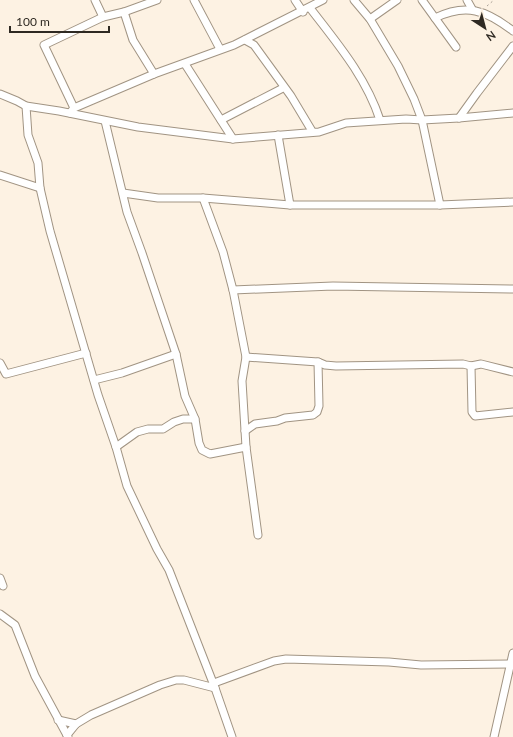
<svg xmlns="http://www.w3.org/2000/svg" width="513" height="737" viewBox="0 0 513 737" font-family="Lato,sans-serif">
<rect width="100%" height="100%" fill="#fdf2e3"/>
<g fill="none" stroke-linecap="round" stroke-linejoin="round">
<defs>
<g id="street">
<path d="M95 0 103 17"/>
<path d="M194 0 220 49"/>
<path d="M295 0 303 12"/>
<path d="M354 0 370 19 398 66 414 99 422 120 440 205"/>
<path d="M422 0 456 47"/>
<path d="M467 0 472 9"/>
<path d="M310 8C337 43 366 77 380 120"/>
<path d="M124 12 133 40 154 74"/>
<path d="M435 18C466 3 486 10 513 31"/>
<path d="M370 19 397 0"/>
<path d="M245 40 254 45 291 96 312 131"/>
<path d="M185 64 233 139"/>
<path d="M0 94 17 101 26 106 59 111 138 127 233 139 319 132 346 123 406 119 422 120 459 118 513 113"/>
<path d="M26 106 28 135 38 163 40 188 50 231 98 395 116 447 127 486 157 549 169 570 215 688 232 737"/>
<path d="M74 108 44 45 103 17 124 12 157 0"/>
<path d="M70 113 74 108 154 74 234 45 323 0"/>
<path d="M459 118 477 93 513 46"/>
<path d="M221 120 283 88"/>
<path d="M105 121 127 212 142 253 176 354 185 396 195 419 199 443 202 450 210 454 246 447"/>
<path d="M278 135 290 205"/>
<path d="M0 175 40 188"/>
<path d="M123 193 158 198H203L290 205H440L513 202"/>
<path d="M203 198 223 252 233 290 246 357 242 381 246 447 258 535"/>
<path d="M233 290 333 286 513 289"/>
<path d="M246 357 318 362 325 365 336 366 463 364 471 366 481 364 513 372"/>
<path d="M0 363 6 374 86 353"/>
<path d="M471 366 472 412 475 416 513 412"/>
<path d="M94 380 122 373 176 354"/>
<path d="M245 431 255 424 277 421 285 418 313 415 317 412 319 406 318 362"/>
<path d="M116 447 137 432 148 429H163L174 422 183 419H195"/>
<path d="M0 578 3 586"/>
<path d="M0 614 15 625 35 676 68 737"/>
<path d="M214 683 274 661 286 659 389 662 421 665 511 664"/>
<path d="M58 720 76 724"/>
<path d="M67 735 76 724 91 715 160 685 176 680H184L215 688"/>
<path d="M494 737 513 653"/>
</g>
</defs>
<use href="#street" stroke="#a19483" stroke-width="9"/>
<path stroke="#a9a095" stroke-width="1" stroke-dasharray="2 3" stroke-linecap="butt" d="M487 6 494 0"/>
<use href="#street" stroke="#fff" stroke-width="7"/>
</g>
<g transform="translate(485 28) rotate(144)" stroke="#fdf2e3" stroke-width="3" paint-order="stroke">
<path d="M0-3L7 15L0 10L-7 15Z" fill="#2e2922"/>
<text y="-6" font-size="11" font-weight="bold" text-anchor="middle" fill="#2e2922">N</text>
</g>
<path d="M10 26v6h99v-6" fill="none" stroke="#2e2922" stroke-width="2"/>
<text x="16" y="26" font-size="12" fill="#2e2922" stroke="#fdf2e3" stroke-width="3" paint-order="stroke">100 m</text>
</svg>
